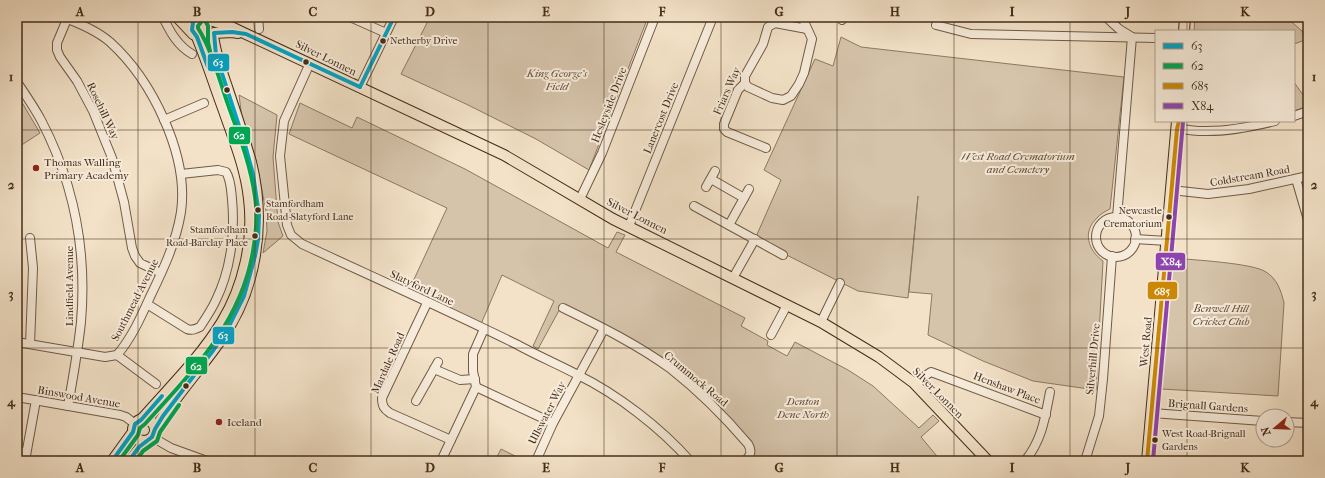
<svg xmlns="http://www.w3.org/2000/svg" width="1325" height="478" viewBox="0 0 1325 478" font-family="'IM FELL French Canon',serif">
<rect width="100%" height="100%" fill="#f3e2c8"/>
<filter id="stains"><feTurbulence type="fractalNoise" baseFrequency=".005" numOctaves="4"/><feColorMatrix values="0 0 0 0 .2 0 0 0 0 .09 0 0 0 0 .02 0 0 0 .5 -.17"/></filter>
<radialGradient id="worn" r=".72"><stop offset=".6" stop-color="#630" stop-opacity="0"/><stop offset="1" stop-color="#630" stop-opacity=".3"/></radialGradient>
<g fill="#d5c3aa" stroke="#8d7862">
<path d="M430 17H648L589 170 536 139 466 104 401 74Z"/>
<path d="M1195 17H1286L1302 31 1305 40 1294 44V31H1194Z"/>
<path d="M841 37 861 47 1124 77 1110 209C1106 211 1100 214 1097 218 1082 232 1088 250 1103 261L1096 390 1033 381 983 361 928 335 932 294 909 292 918 196 908 298 858 291 755 239 781 180 764 170 815 59 833 66Z"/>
<path d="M1294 82C1299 90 1306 97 1308 106L1294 111Z"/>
<path d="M17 94 40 133 17 148Z"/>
<path d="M239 95 277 115 273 157 278 222 283 236 263 253 267 231 266 211 257 165 242 118Z"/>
<path d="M300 103 352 128 357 117 465 169 608 248 617 232 625 235 616 252 745 318 741 326 768 341 767 345 787 356 795 342 848 370 873 386 919 428 933 415 939 421 921 437 941 461H752L754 453 670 366 562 305 538 349 533 346 554 301 502 275 481 324 410 288 447 208 289 134Z"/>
<path d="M1174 258C1193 260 1253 263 1266 272 1277 279 1281 290 1284 303L1278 396 1162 389 1173 263Z"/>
<path d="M501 449 525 461H495Z"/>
</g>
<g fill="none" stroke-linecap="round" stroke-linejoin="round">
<defs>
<g id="minor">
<path d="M62 17C79 23 96 30 110 42 152 80 189 155 181 212 176 243 163 270 150 297 141 317 131 339 117 355"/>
<path d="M163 17C170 32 178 46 192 54"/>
<path d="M258 17 259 29"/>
<path d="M350 17 386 33"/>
<path d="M773 17 775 23 807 29"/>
<path d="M1106 17 1119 29 1132 37 1117 217"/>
<path d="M67 19 57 43V50L60 57 77 81 93 111 112 158 124 202 132 248 135 256 140 263 161 273"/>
<path d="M842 20 843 17"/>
<path d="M936 25 971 34 1156 38"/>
<path d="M310 63 284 121 280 156 287 225 291 235 302 244C373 277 445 309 516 344 536 355 557 364 578 375 617 394 661 428 690 461"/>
<path d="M17 82C25 94 34 107 41 120 74 183 87 252 81 322 78 350 73 378 68 406"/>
<path d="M745 83 748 87 772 98 783 100 791 96 799 84 804 73 812 39 802 17"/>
<path d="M360 87 394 17"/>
<path d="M1294 116 1308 111"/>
<path d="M164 120 204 103"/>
<path d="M1177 129C1185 129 1193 131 1201 131 1226 132 1251 127 1275 121"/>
<path d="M766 148 727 132 724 129V124L738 90 745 83V76L763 44 768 27 775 23"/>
<path d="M711 179 744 198"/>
<path d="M1296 179 1308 220"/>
<path d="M706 187 715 171"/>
<path d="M1171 190 1208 194 1249 189 1308 176"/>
<path d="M580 199 602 153 655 17"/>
<path d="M694 206 783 255"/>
<circle cx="1116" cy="237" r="20"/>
<path d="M729 225 749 189"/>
<path d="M629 226 713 17"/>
<path d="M30 238 33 268 30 344"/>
<path d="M1135 239 1167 241"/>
<path d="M733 278 755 239"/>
<path d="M427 303 382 398C382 406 384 409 390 413L451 440"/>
<path d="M147 304 187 329C192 331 196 329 200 327 206 318 212 309 216 300 231 269 235 232 232 199 231 190 231 180 226 172L218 170 181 174"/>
<path d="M563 308C600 326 638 345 671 369 699 391 725 417 748 444 752 451 751 455 745 461"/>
<path d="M821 322 840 283"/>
<path d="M771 335 787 305"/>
<path d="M17 342 105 357 117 355"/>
<path d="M117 355 156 384"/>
<path d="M434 369 460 380 475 379"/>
<path d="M914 383 931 372 1046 415"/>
<path d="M476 387 553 423"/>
<path d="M17 397 120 415 126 417 135 424"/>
<path d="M416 401 438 362"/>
<path d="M1152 413 1263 421"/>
<path d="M1287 422 1308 423"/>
<path d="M152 437 171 448 207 461"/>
<path d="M17 451 26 452"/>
<path d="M25 461 36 400"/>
<path d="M441 461 476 387 473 371V354L484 329"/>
<path d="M536 461 553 423 604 329"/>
<path d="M1025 461C1042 440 1045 418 1050 392"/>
<path d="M1085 461 1099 416 1103 379 1112 256"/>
</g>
<g id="major">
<path d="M177 17 193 34"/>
<path d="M197 17C188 25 191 36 203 39"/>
<path d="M213 21 229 26 504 155 613 219 821 322 879 357 914 383 988 461"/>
<path d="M1184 31 1185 17"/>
<path d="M214 33 232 32 238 33"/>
<circle cx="144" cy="430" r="11"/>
<path d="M141 420C169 388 200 358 222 322 244 286 254 240 249 199 246 169 234 140 224 111 215 87 207 61 197 37"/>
<path d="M155 429C174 398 199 371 220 341 257 290 266 223 251 162 244 138 236 114 228 90 222 72 215 54 213 35"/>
<path d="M112 461 133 432"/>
<path d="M129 461 146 441"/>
<path d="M1147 461 1177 121"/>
</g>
</defs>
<use href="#minor" stroke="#705a46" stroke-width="10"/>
<use href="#major" stroke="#452c1a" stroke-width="12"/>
<use href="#minor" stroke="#f7ecdb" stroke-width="8"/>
<use href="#major" stroke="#f3e2c8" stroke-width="10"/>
<defs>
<g id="bus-1">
<path d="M197 17 193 22 192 30 197 37 208 67"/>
<path d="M360 87 394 17"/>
<path d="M115 457 133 432 135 424 141 420 162 396"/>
<path d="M129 461 139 447 152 437 155 429 163 416 212 352 227 330 244 296 255 256 258 240 259 215 253 174 244 141 216 55 214 33 232 32 246 34 360 87"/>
</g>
<g id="bus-2">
<path d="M205 20 208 26V42L213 66"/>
<path d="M119 461 138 435 140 428 145 424C192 372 241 323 253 251 256 234 258 215 255 197 251 168 241 140 231 113 220 84 214 54 198 28V26L202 21"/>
<path d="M136 461 143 451 157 441 160 432 179 405"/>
</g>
<path id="bus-3" d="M1147 461 1177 129 1179 121"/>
<path id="bus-4" d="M1153 461 1183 122"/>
</defs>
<use href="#bus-1" stroke="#f7ecdb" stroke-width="7"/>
<use href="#bus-2" stroke="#f7ecdb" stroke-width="7"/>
<use href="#bus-3" stroke="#f7ecdb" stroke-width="7"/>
<use href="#bus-4" stroke="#f7ecdb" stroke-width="7"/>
<use href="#bus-1" stroke="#03a3c5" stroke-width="4"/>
<use href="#bus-2" stroke="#00a651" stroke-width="4"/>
<use href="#bus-3" stroke="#ca8806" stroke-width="4"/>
<use href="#bus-4" stroke="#8e44ad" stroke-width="4"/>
</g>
<path fill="none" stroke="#452c1a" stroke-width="1" stroke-opacity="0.55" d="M138 17V461M255 17V461M371 17V461M488 17V461M604 17V461M721 17V461M837 17V461M954 17V461M1070 17V461M1187 17V31M1187 121V461M17 130H1308M17 239H1308M17 348H1308"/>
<g fill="#452c1a" stroke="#f7ecdb" stroke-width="1.5">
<circle cx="383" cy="41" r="3.5"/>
<circle cx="306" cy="62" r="3.5"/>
<circle cx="227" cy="90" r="3.5"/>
<circle cx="258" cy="210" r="3.5"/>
<circle cx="1169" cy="217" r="3.5"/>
<circle cx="255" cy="236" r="3.5"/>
<circle cx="186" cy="386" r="3.5"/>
<circle cx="1155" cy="440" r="3.5"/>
</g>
<g fill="#8f2418" stroke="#f7ecdb" stroke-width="1.5">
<circle cx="36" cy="168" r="4"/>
<circle cx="219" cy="422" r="4"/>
</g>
<g text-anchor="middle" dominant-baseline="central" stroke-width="4" stroke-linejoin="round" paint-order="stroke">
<g font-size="10" fill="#452c1a" stroke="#f7ecdb" text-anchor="start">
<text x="390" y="41">Netherby Drive</text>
<text x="266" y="204">Stamfordham<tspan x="266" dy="13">Road-Slatyford Lane</tspan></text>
<text x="1162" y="211" text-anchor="end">Newcastle<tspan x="1162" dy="13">Crematorium</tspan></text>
<text x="248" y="230" text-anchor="end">Stamfordham<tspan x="248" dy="13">Road-Barclay Place</tspan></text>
<text x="1162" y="434">West Road-Brignall<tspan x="1162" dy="13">Gardens</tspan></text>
</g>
<g font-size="11" fill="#452c1a" stroke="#f7ecdb">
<text transform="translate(326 58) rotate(26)">Silver Lonnen</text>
<text transform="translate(727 91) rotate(-66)">Friars Way</text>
<text transform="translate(609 105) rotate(-69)">Hesleyside Drive</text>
<text transform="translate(103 111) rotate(65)">Rosehill Way</text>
<text transform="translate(661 118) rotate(-68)">Lanercost Drive</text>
<text transform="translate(1250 176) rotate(-10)">Coldstream Road</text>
<text transform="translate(637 216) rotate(27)">Silver Lonnen</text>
<text transform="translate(69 286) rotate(-90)">Lindfield Avenue</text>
<text transform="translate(422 288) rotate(25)">Slatyford Lane</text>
<text transform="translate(135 300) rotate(-63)">Southmead Avenue</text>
<text transform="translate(1146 342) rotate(-85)">West Road</text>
<text transform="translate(1093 359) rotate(-85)">Silverhill Drive</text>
<text transform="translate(388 363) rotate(-66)">Mardale Road</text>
<text transform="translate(696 379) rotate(40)">Crummock Road</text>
<text transform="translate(1007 388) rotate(21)">Henshaw Place</text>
<text transform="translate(938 393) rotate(45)">Silver Lonnen</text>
<text transform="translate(79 397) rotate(10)">Binswood Avenue</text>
<text transform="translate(1208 406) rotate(4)">Brignall Gardens</text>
<text transform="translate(547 413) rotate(-63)">Ullswater Way</text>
</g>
<g font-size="11" font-style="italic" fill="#624a37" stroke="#f7ecdb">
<text x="557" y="73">King George's<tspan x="557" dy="13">Field</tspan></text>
<text x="1018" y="156">West Road Crematorium<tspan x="1018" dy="13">and Cemetery</tspan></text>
<text x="1221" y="308">Benwell Hill<tspan x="1221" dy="13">Cricket Club</tspan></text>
<text x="803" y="401">Denton<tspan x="803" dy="13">Dene North</tspan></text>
</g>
<g font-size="11" fill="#452c1a" stroke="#f7ecdb" text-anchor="start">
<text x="44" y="162">Thomas Walling<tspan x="44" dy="13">Primary Academy</tspan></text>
<text x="227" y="422">Iceland</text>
</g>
</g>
<g stroke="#f7ecdb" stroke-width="1.5">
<rect x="207" y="53" width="23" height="19" rx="4" fill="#03a3c5"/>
<rect x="228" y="126" width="23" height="19" rx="4" fill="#00a651"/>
<rect x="1155" y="252" width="31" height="19" rx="4" fill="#8e44ad"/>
<rect x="1147" y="281" width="31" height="19" rx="4" fill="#ca8806"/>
<rect x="212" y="326" width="23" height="19" rx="4" fill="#03a3c5"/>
<rect x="185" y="356" width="23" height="19" rx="4" fill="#00a651"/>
</g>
<g font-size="11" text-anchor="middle" font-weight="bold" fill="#fff">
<text x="218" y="66">63</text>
<text x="239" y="139">62</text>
<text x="1171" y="265">X84</text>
<text x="1162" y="295">685</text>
<text x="223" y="339">63</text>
<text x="196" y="370">62</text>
</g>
<rect width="1325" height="478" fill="none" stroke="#f3e2c8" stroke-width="44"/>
<rect x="1155" y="30" width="140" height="92" fill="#f7ecdb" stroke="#b09f8e"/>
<rect x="1163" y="43" width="20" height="6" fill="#03a3c5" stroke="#b09f8e"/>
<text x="1191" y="50" font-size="12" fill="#452c1a">63</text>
<rect x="1163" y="63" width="20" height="6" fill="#00a651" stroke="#b09f8e"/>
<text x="1191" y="70" font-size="12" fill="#452c1a">62</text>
<rect x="1163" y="83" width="20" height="6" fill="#ca8806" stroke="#b09f8e"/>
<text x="1191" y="90" font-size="12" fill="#452c1a">685</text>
<rect x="1163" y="103" width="20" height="6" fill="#8e44ad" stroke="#b09f8e"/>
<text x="1191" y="110" font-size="12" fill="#452c1a">X84</text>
<g transform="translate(1275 428) rotate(251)"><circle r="19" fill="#f7ecdb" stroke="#b09f8e"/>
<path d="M0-3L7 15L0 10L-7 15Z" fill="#8f2418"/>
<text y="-6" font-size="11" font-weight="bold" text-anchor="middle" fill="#452c1a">N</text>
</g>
<rect x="22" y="22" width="1281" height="434" fill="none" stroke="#452c1a" stroke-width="1.5"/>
<g font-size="13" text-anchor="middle" font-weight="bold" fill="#452c1a">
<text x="80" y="16">A</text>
<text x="197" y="16">B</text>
<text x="313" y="16">C</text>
<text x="430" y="16">D</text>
<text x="546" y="16">E</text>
<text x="662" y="16">F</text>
<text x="779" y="16">G</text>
<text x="895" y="16">H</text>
<text x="1012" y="16">I</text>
<text x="1128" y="16">J</text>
<text x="1245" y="16">K</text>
<text x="11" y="81">1</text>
<text x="1314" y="81">1</text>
<text x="11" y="189">2</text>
<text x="1314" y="189">2</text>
<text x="11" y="298">3</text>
<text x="1314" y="298">3</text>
<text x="11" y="406">4</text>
<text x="1314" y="406">4</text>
<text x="80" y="472">A</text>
<text x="197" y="472">B</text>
<text x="313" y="472">C</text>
<text x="430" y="472">D</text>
<text x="546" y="472">E</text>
<text x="662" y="472">F</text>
<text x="779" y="472">G</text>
<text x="895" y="472">H</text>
<text x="1012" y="472">I</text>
<text x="1128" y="472">J</text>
<text x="1245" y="472">K</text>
</g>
<rect width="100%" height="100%" filter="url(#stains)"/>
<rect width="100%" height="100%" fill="url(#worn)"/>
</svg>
